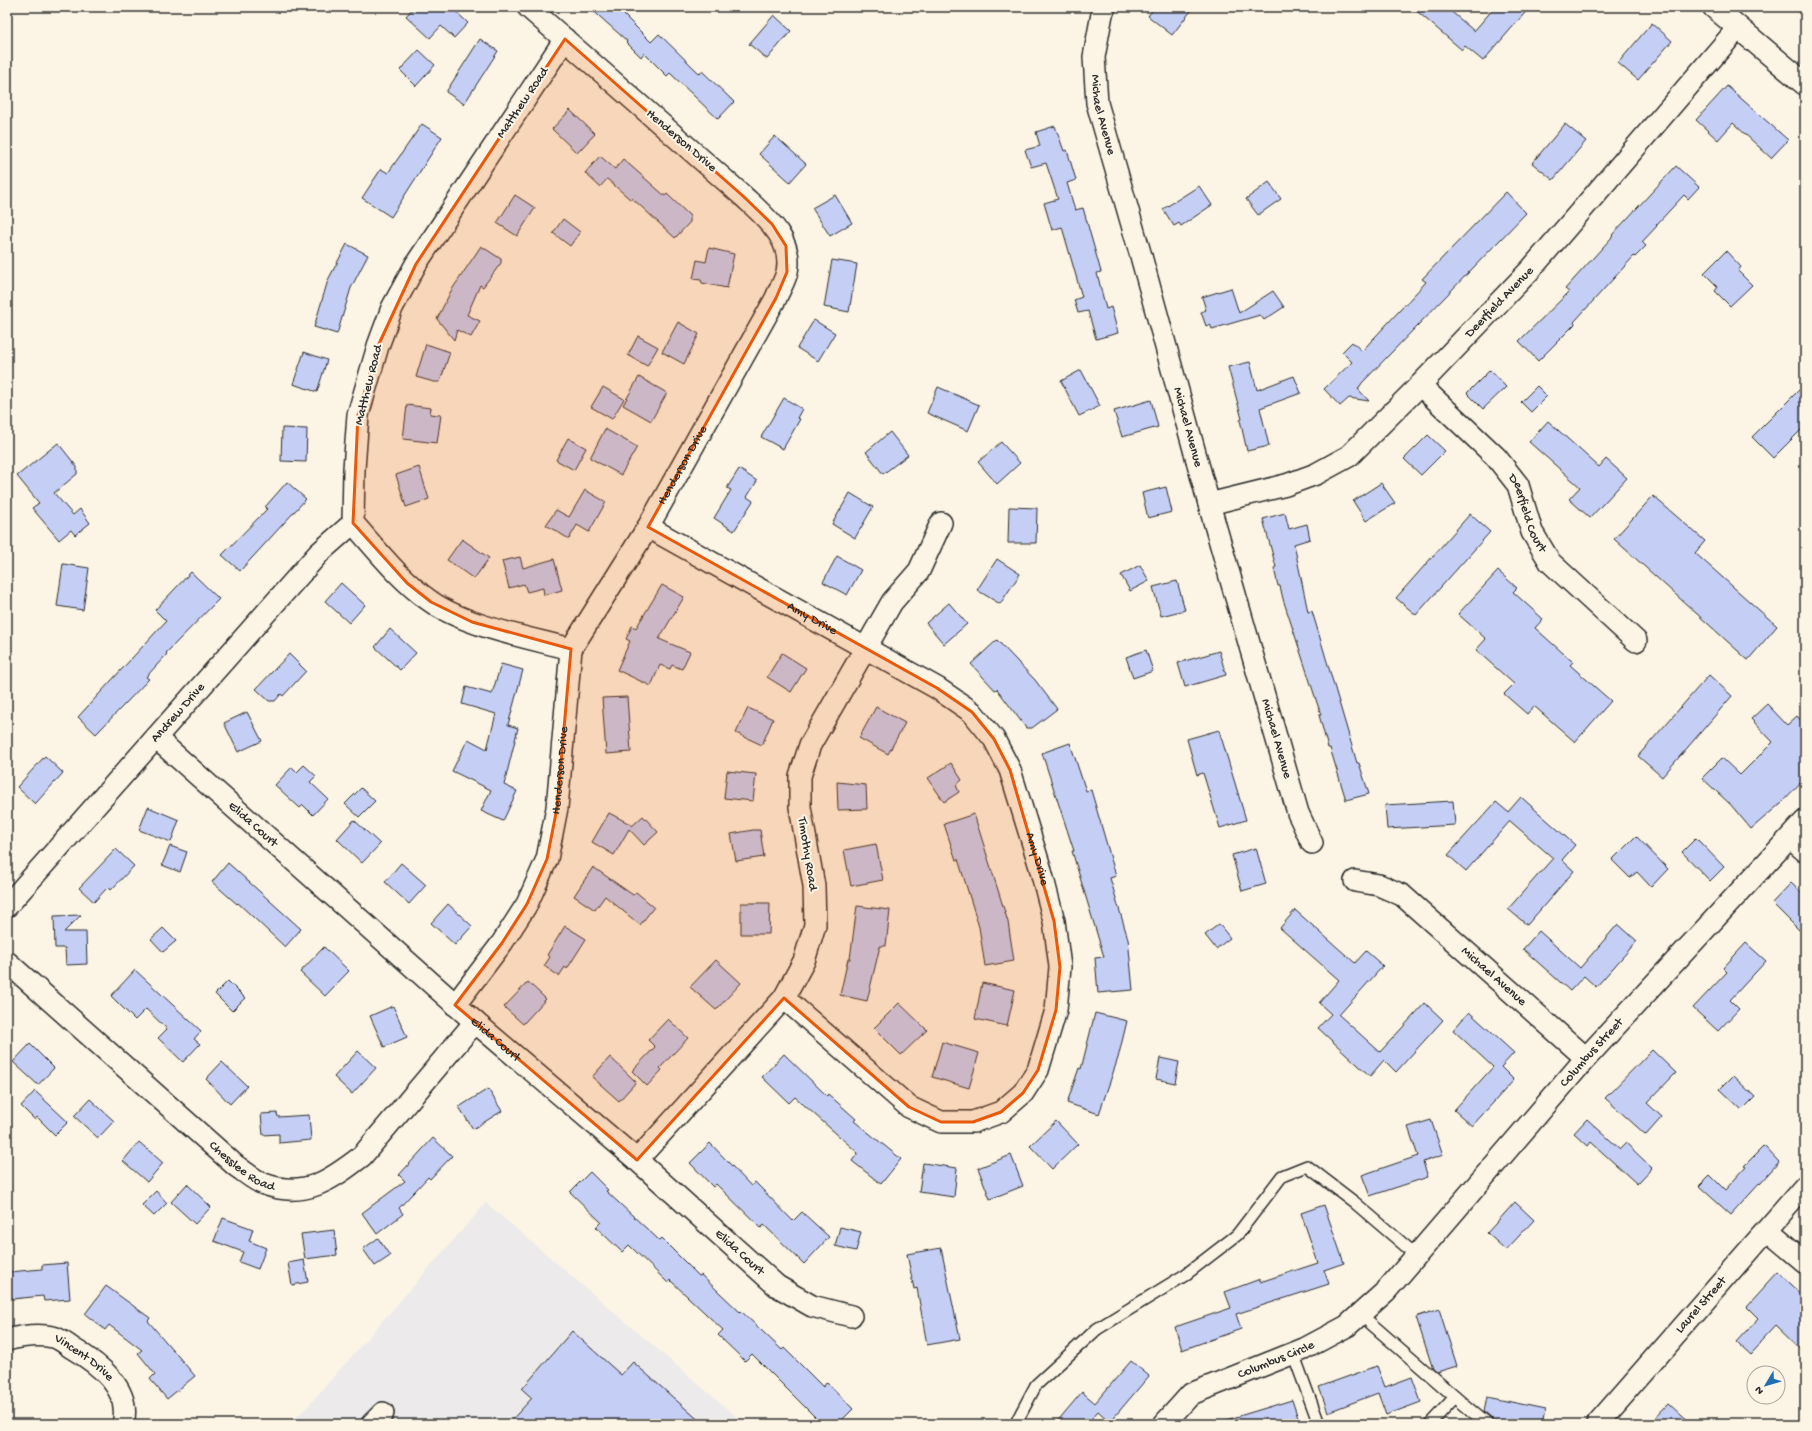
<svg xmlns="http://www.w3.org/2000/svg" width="1812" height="1431" viewBox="0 0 1812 1431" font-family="'Gochi Hand',sans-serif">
<rect width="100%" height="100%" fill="#fcf5e5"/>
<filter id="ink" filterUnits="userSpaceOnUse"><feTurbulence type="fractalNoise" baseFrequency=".025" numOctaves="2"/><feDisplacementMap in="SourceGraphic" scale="8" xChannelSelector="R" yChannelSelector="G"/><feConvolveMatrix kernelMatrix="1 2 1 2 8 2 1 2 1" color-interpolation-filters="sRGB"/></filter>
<g filter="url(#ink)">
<path fill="#eceaea" d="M486 1203 745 1424H290L308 1406Z"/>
<g fill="#c5cff6" stroke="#2b2b2b">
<path d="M414 7H451L468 23 454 38 441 26 430 38 406 16Z"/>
<path d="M589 7H616L651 42 659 34 700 74 702 71 734 102 718 119 670 73 667 76 644 53 641 57 626 42 627 41Z"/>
<path d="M1155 7H1194L1172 35 1148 16Z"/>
<path d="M1412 7H1446L1474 31 1495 7H1530L1483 61 1465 46 1462 50Z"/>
<path d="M774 15 791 31 767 59 749 44Z"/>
<path d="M1652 23 1672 41 1638 80 1618 63Z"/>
<path d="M480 39 498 51 464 104 446 92Z"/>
<path d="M419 50 435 65 416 86 400 70Z"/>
<path d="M1727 86 1788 140 1771 158 1733 123 1718 140 1696 120Z"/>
<path d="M570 110 595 134 577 153 552 129Z"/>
<path d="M422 124 442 137 391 217 362 198 381 169 388 173Z"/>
<path d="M1565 124 1586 141 1553 180 1532 163Z"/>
<path d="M1055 126 1064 151 1067 150 1076 180 1067 183 1075 210 1083 208 1101 272 1097 273 1106 309 1111 307 1118 333 1096 339 1088 311 1078 313 1074 300 1082 297 1062 227 1052 230 1044 203 1058 199 1046 163 1031 167 1025 150 1040 146 1036 132Z"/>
<path d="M775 136 806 164 790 182 759 154Z"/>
<path d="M600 156 615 169 623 159 665 196 667 194 690 216V222L675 238 632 198 631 200 607 179 600 187 585 173Z"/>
<path d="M1676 166 1699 187 1688 199 1684 195 1656 225 1657 226 1642 242 1646 246 1635 257 1634 256 1574 322 1575 324 1538 361 1519 341 1569 292 1565 289 1613 236 1612 235Z"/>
<path d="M1269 182 1281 199 1258 215 1246 199Z"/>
<path d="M1199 186 1212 205 1181 226 1179 223 1174 226 1163 209Z"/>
<path d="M1506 192 1526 213 1362 383 1358 389 1369 401 1349 398 1340 406 1324 389 1352 362 1342 352 1352 342 1362 351 1426 282 1422 279Z"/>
<path d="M515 195 535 208 517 236 497 223Z"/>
<path d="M835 195 852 223 830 236 812 208Z"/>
<path d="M563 219 580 232 570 246 553 233Z"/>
<path d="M347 244 368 255 351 288 337 334 314 327 328 280Z"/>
<path d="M481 246 501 259V263L483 287 480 285 467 315 480 321 471 337 457 330 454 340 437 319 451 291Z"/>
<path d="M709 248 734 254 727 288 702 283 701 280 693 279 697 260 706 262Z"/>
<path d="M1726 251 1741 267 1738 271 1752 285 1730 306 1715 291 1718 287 1704 273Z"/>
<path d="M832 260 857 264 849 312 824 307Z"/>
<path d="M1231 288 1239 313 1273 291 1284 307 1264 320 1260 315 1212 329 1210 324 1206 326 1201 312 1206 310 1202 297Z"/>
<path d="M814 320 835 333 818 361 797 348Z"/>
<path d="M678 322 699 334 684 364 662 352Z"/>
<path d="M638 336 658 347 647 366 628 355Z"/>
<path d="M426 344 450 352 440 382H434L416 377Z"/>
<path d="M304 352 327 360 317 392 293 384Z"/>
<path d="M1250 362 1257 390 1294 376 1301 393 1260 408 1269 446 1247 451 1240 420 1242 419 1228 367Z"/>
<path d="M1081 370 1100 406 1079 416 1061 381Z"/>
<path d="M1490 370 1506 387 1483 409 1467 393Z"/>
<path d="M639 377 667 393 651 421 623 405Z"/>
<path d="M1805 384V426L1773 458 1752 437Z"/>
<path d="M1537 386 1547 396 1531 412 1521 402Z"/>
<path d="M603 387 624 399 612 419 591 407Z"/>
<path d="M938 387 979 405 968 431 927 413Z"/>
<path d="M784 398 802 409 797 418 800 419 783 449 761 437Z"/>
<path d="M1151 400 1158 427 1122 437 1114 411Z"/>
<path d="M407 405 431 408 430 414 441 415 437 443 403 439Z"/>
<path d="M1548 421 1599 467 1606 459 1627 478 1590 518 1569 499 1580 487 1529 442Z"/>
<path d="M282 428 307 429 306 462 281 461Z"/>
<path d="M605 429 637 447 621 475 590 458Z"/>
<path d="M890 432 908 455 883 474 866 452Z"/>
<path d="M1428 435 1445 451 1421 475 1404 459Z"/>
<path d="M568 438 586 448 574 470 556 460Z"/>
<path d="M1001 442 1020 463 997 484 978 462Z"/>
<path d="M58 443 77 467V474L54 493 73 515 80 509 90 523 75 535 71 530 59 540 32 508 39 503 17 476Z"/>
<path d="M419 467 429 499 406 507 396 475Z"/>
<path d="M739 469 757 481 747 497 753 501 734 531 714 518 731 490 727 488Z"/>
<path d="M287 482 306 499 240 571 222 555 267 509 265 507Z"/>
<path d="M1381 483 1395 503 1366 521 1353 501Z"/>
<path d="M1166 487 1172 512 1148 518 1142 493Z"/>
<path d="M585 490 606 502 589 532 577 525 569 539 546 525 556 510 569 517Z"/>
<path d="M850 493 873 507 855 538 832 524Z"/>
<path d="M1653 496 1705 541 1695 553 1777 626 1748 660 1614 539Z"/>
<path d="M1009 507 1037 508 1036 543H1008Z"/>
<path d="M1285 513 1289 529 1307 524 1310 539 1294 544 1308 612 1312 611 1357 763H1359L1369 794 1346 800 1330 748H1328L1319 715H1321L1283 599 1280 586H1278L1274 568 1276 567 1263 519Z"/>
<path d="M1470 514 1490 532 1416 615 1396 598Z"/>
<path d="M462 539 489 558 474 579 447 560Z"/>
<path d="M837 556 861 570 847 595 823 582Z"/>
<path d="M520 557 523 568 554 559 562 590 544 595 543 588 527 592 524 584 509 588 502 561Z"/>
<path d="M997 559 1020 574 1000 604 977 590Z"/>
<path d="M63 564 89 568 83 610 57 606Z"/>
<path d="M1140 565 1149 581 1130 591 1121 575Z"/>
<path d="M1498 571 1517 588 1513 592 1543 619 1535 628 1573 662 1570 665 1611 701 1575 742 1534 706 1527 714 1504 694 1514 684 1476 650 1486 639 1458 614Z"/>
<path d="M191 572 219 599 166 653 167 654 146 677 149 679 96 734 78 717 166 621 155 610Z"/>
<path d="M1177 581 1185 610 1161 616 1153 587Z"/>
<path d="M341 583 365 605 349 623 325 601Z"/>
<path d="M662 585 684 597 659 639 690 652 682 669 672 665 670 669 660 665 651 686 617 670 630 641 626 639 632 626 636 628Z"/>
<path d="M949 603 967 624 944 644 926 623Z"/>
<path d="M390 629 416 653 400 670 375 647Z"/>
<path d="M997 640 1035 680 1057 709 1032 728H1026L997 689 995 690 971 664Z"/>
<path d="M1146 650 1153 671 1133 678 1126 657Z"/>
<path d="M1219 651 1226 675 1185 687 1178 663Z"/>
<path d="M782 653 806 668 791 692 767 677Z"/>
<path d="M289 654 306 671 283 696 281 694 275 701H269L256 689Z"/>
<path d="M501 664 523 670 508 725 518 728 504 785 517 791 503 821 481 811 491 790 452 771 468 739 487 749 496 714 462 704 466 687 492 694Z"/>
<path d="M1709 675 1732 696 1662 777 1638 756Z"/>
<path d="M627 697 631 752 606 754 602 698Z"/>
<path d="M1767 704 1787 725 1797 716 1805 725V778L1781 803 1751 829 1731 805 1702 778 1722 758 1740 775 1773 742 1751 719Z"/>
<path d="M876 707 905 723 888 754 859 738Z"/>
<path d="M748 708 773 719 762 745 736 733Z"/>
<path d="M247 712 262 741 238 752 224 723Z"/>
<path d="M1219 730 1246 820 1220 828 1203 773 1197 775 1187 739Z"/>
<path d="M1070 743 1086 791 1091 790 1116 876 1110 878 1128 939 1133 990 1098 993 1095 958 1104 957 1072 851H1074L1042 753Z"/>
<path d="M45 756 63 773 35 804 17 787Z"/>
<path d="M951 763 962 780 956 785 959 792 944 802 928 778Z"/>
<path d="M304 765 316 776 310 782 328 799 313 815 303 805 300 808 275 785 292 767 297 772Z"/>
<path d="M727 771 756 774 753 801 724 798Z"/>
<path d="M837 782 866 785 867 809 838 810Z"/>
<path d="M361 788 375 801 359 817 345 804Z"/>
<path d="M1521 797 1575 845 1562 860 1574 871 1527 925 1508 909 1553 858 1510 821 1466 871 1448 855 1496 802 1508 812Z"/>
<path d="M1453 801 1455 825 1387 829 1385 805Z"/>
<path d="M148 807 179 820 171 842 139 830Z"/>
<path d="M609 813 632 825 631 827 643 816 658 832 644 845 629 829 614 855 592 842Z"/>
<path d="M974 814 1008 922 1014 961 985 966 979 927 958 859 956 860 944 824Z"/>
<path d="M354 820 380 844 362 863 337 839Z"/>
<path d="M753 830H760L764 857 736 861 731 834Z"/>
<path d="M1636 836 1668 869 1651 887 1637 872 1630 878 1612 860Z"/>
<path d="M1696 838 1724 867 1710 881 1682 852Z"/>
<path d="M876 844 883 880 851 886 844 850Z"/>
<path d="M170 846 187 852 180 872 162 865Z"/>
<path d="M1256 848 1266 884 1242 891 1232 855Z"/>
<path d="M116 849 134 866 111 890 108 887 94 902 79 888Z"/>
<path d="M228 863 301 929 285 947 238 903 237 904 212 882Z"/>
<path d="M401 863 426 885 409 904 385 882Z"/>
<path d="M593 867 633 895 636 892 654 907 640 925 605 896 595 910 574 896Z"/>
<path d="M1791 883 1805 896V936L1772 903Z"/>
<path d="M741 903H770L769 934H741Z"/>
<path d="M448 904 472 926 455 945 431 923Z"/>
<path d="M857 906 890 910 886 946H880L867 1001 840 995 848 959H850Z"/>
<path d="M1295 910 1355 963 1366 951 1383 966 1339 1015 1380 1052 1425 1003 1443 1020 1396 1072 1384 1060 1370 1076 1318 1028 1331 1014 1319 1003 1339 980 1280 928Z"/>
<path d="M81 915 64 932H86L87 964 66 965 65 948H55L54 916Z"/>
<path d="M1219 924 1230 938 1216 949 1205 935Z"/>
<path d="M1618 924 1637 941 1596 987 1584 976 1570 991 1523 949 1539 931 1580 968Z"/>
<path d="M565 926 586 939 567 969 565 967 559 976 544 966 550 957 547 955Z"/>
<path d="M163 928 176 941 163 952 151 939Z"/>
<path d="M1746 943 1766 961 1730 1000 1739 1009 1718 1031 1693 1008 1727 972 1723 968Z"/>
<path d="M324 947 349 971 325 996 300 972Z"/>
<path d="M716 960 741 983 716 1010 690 987Z"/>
<path d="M135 970 201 1031 194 1039 200 1044 183 1062 158 1038 167 1029 146 1009 135 1020 111 996Z"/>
<path d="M228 981 245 998 232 1011 215 994Z"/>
<path d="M528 982 546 999 523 1024 504 1007Z"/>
<path d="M982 983 1015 990 1007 1026 975 1019Z"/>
<path d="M899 1003 927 1030 901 1055 874 1028Z"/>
<path d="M393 1006 407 1037 384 1047 370 1016Z"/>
<path d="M1469 1012 1514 1053 1501 1067 1514 1080 1472 1126 1454 1110 1493 1067 1453 1030Z"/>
<path d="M1095 1013 1127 1021 1118 1058 1099 1114 1067 1103 1079 1068 1081 1069Z"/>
<path d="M668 1019 688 1038 660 1068 662 1070 647 1086 632 1071 655 1047 648 1040Z"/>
<path d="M942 1042 979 1053 969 1088 932 1077Z"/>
<path d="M30 1044 54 1068 38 1085 13 1062Z"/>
<path d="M1652 1050 1676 1073 1647 1103 1662 1117 1646 1135 1605 1098Z"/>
<path d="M358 1051 376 1068 352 1094 334 1077Z"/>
<path d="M784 1054 827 1096 828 1094 856 1119 854 1121 901 1159 881 1184 852 1161 858 1153 795 1097 789 1103 762 1077Z"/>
<path d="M610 1057 636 1082 619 1101 592 1077Z"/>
<path d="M1160 1058 1179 1062 1175 1083 1156 1079Z"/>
<path d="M222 1062 247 1086 230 1104 206 1079Z"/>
<path d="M1733 1076 1755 1097 1742 1110 1720 1089Z"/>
<path d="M488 1089 502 1111 473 1129 459 1107Z"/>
<path d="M35 1091 68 1122 55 1135 37 1117 35 1120 21 1106Z"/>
<path d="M90 1099 114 1121 98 1138 74 1116Z"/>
<path d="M277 1113 278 1117 309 1115 311 1140 279 1143V1134L263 1135 261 1114Z"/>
<path d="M1587 1119 1620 1149 1626 1143 1652 1168 1637 1184 1591 1142 1588 1146 1574 1133Z"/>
<path d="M1431 1120 1443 1155 1423 1162 1428 1177 1370 1196 1362 1175 1418 1156 1408 1127Z"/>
<path d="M1056 1121 1078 1144 1052 1169 1030 1146Z"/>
<path d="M433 1138 452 1156 430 1179 428 1177 399 1208 403 1214 377 1234 362 1213 405 1181 399 1175Z"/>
<path d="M139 1142 163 1163 147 1182 123 1161Z"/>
<path d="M710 1143 751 1186 755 1182 793 1221 802 1212 829 1237 804 1264 764 1225 761 1228 716 1184 713 1187 690 1163Z"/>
<path d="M1764 1146 1779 1162 1731 1215 1699 1186 1710 1175 1725 1190 1746 1167 1744 1166Z"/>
<path d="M1011 1155 1023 1186 990 1199 978 1168Z"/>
<path d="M923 1163 957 1168 954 1197 919 1192Z"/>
<path d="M590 1172 608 1190 606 1191 659 1240 661 1238 699 1276 701 1275 740 1312 741 1311 782 1350 784 1348 823 1387 827 1382 853 1409 838 1424H822L752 1354 745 1361 718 1335 723 1330 670 1280 668 1283 629 1245 622 1252 596 1227 601 1222 570 1192Z"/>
<path d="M187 1184 211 1207 195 1224 171 1202Z"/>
<path d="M156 1191 167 1203 154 1216 142 1205Z"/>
<path d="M1515 1202 1534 1220 1506 1250 1487 1233Z"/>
<path d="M1324 1205 1344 1263 1324 1270 1329 1284 1236 1314 1241 1329 1182 1350 1175 1327 1231 1308 1225 1292 1260 1279V1282L1318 1263 1301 1213Z"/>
<path d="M223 1218 253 1229 249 1241 266 1248 258 1269 239 1262 243 1252 214 1241Z"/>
<path d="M840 1227 861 1232 856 1251 835 1246Z"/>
<path d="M334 1230 337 1255 305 1259 301 1234Z"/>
<path d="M378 1238 390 1256 375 1266 363 1249Z"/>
<path d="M941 1248 960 1339 927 1345 917 1288 914 1289 907 1254Z"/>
<path d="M304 1260 308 1282 292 1285 288 1263Z"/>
<path d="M67 1263 70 1299 44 1301 43 1296 12 1299 11 1296 7 1297V1276H9V1272L42 1269V1265Z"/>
<path d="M1777 1273 1805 1299V1352L1777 1325 1750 1354 1737 1342 1758 1319 1746 1307Z"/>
<path d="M106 1286 150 1318 148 1321 195 1376 167 1399 150 1379 155 1374 138 1353 142 1350 109 1325 105 1330 85 1314Z"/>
<path d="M1439 1309 1457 1366 1437 1372 1433 1369 1416 1317Z"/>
<path d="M572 1331 621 1375 633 1362 703 1424H508L532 1398 522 1389Z"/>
<path d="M1131 1361 1149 1376 1110 1422 1098 1411 1087 1424H1055L1082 1392 1095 1403Z"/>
<path d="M1377 1366 1385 1387 1412 1377 1421 1402 1386 1415 1378 1393 1328 1412 1319 1387Z"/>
<path d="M1487 1397 1545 1409 1542 1424H1510L1493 1420 1484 1412Z"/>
<path d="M1292 1400 1300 1424H1227L1226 1420Z"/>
<path d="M1669 1404 1691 1424H1650Z"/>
</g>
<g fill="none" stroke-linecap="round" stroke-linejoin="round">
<defs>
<g id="service">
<path d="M1360 1314 1455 1397"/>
<path d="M1293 1353 1319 1424"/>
<path d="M1018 1424V1419L1036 1385 1097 1329 1185 1275 1237 1235 1282 1176 1307 1166 1354 1202 1416 1255"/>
<path d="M1430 1424 1455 1397 1487 1424"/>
</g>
<g id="minor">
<path id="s1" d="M1105 7 1102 14 1094 57 1097 103 1141 256 1209 504 1298 813 1312 843"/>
<path d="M565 39 416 264 392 308 378 346 358 415 354 469 353 523C377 550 400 580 430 601 465 626 529 638 571 649"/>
<path id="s2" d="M1420 385 1496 457 1518 485 1532 532 1550 562 1636 641"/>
<path id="s3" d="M1209 504 1286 485 1316 474 1349 456 1420 385 1531 269 1738 28"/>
<path id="s4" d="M648 527 937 688 972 712 994 739 1010 770 1040 867 1054 921 1060 967 1056 1010 1038 1070 1023 1093 1001 1112 973 1122H941L909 1107 784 998"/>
<path id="s5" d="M156 738 475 1022 637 1160 777 1286 812 1306 851 1316"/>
<path d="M1790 838 1805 851"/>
<path id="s6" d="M1355 881 1379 885 1402 895 1586 1058"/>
<path id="s7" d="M7 906 319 553 353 523"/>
<path id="s8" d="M7 962 236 1166C245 1172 255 1181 264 1184 305 1199 331 1180 362 1156L475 1022"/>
<path id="s9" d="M455 1005 502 943 527 904 547 859 557 808 571 649 648 527 776 298C779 290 785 281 787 272 794 239 764 216 743 196L528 7"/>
<path d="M637 1160 784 998 804 961 815 925 814 886 800 807V776L810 745 892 602 919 571 941 523"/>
<path d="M1767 1230 1805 1262"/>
<path id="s10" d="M7 1340C22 1336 38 1334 53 1337 59 1338 66 1344 72 1348 99 1364 132 1389 123 1424"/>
<path d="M372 1424 383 1413"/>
<path id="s11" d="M1164 1424 1191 1394 1304 1349 1347 1326 1386 1291 1586 1058 1805 821"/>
<path id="s12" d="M1597 1424 1805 1186"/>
</g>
<path id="tertiary" d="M1714 7 1805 84"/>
</defs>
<use href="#service" stroke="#2b2b2b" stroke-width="14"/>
<use href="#minor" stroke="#2b2b2b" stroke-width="24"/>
<use href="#tertiary" stroke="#2b2b2b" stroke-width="25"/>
<use href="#service" stroke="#fcf5e5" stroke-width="11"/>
<use href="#minor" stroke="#fcf5e5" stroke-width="21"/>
<use href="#tertiary" stroke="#fcf5e5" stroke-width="22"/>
</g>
</g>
<path fill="#e8590c" fill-opacity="0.2" stroke="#e8590c" stroke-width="3" stroke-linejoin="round" d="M565 39 743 196 772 224 786 246 787 272 776 298 648 527 937 688 972 712 994 739 1010 770 1054 921 1060 967 1056 1010 1038 1070 1023 1093 1001 1112 973 1122H941L909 1107 784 998 637 1160 455 1005 502 943 527 904 547 859 557 808 571 649 472 622 431 602 407 583 353 523 358 415 378 346 416 264Z"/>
<g text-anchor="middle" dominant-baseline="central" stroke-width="4" stroke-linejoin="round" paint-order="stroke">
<g font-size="13" fill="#2b2b2b" stroke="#fcf5e5">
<text transform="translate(523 103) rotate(-56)">Matthew Road</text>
<text stroke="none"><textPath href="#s1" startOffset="110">Michael Avenue</textPath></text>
<text transform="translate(681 141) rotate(41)">Henderson Drive</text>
<text stroke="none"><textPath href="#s3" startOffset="364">Deerfield Avenue</textPath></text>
<text transform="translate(369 385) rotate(-76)">Matthew Road</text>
<text stroke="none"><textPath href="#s1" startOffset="434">Michael Avenue</textPath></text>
<text stroke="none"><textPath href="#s9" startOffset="600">Henderson Drive</textPath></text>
<text stroke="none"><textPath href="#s2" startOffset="170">Deerfield Court</textPath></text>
<text stroke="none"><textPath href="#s4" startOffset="188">Amy Drive</textPath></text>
<text stroke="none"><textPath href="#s7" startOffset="258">Andrew Drive</textPath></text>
<text stroke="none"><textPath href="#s1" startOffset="758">Michael Avenue</textPath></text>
<text stroke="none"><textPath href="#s9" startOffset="263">Henderson Drive</textPath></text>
<text stroke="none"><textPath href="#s5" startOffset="130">Elida Court</textPath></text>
<text transform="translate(807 854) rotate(81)">Timothy Road</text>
<text stroke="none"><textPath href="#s4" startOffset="536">Amy Drive</textPath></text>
<text stroke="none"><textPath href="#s6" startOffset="172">Michael Avenue</textPath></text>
<text stroke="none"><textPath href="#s5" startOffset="454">Elida Court</textPath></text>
<text stroke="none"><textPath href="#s11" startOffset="578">Columbus Street</textPath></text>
<text stroke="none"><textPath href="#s8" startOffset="312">Chesslee Road</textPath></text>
<text stroke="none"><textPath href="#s5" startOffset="778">Elida Court</textPath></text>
<text stroke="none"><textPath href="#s12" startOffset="158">Laurel Street</textPath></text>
<text stroke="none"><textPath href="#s11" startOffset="132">Columbus Circle</textPath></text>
<text stroke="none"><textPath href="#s10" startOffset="84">Vincent Drive</textPath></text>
</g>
</g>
<rect width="1812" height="1431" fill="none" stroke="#fcf5e5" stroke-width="24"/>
<rect x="12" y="12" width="1788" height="1407" fill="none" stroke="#2b2b2b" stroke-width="1.5" filter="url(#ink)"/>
<g transform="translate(1766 1385) rotate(232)"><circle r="19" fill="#fcf5e5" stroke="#a8a49b"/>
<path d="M0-3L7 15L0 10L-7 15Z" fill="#1f6fb2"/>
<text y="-6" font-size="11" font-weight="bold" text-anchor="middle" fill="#2b2b2b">N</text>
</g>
</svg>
